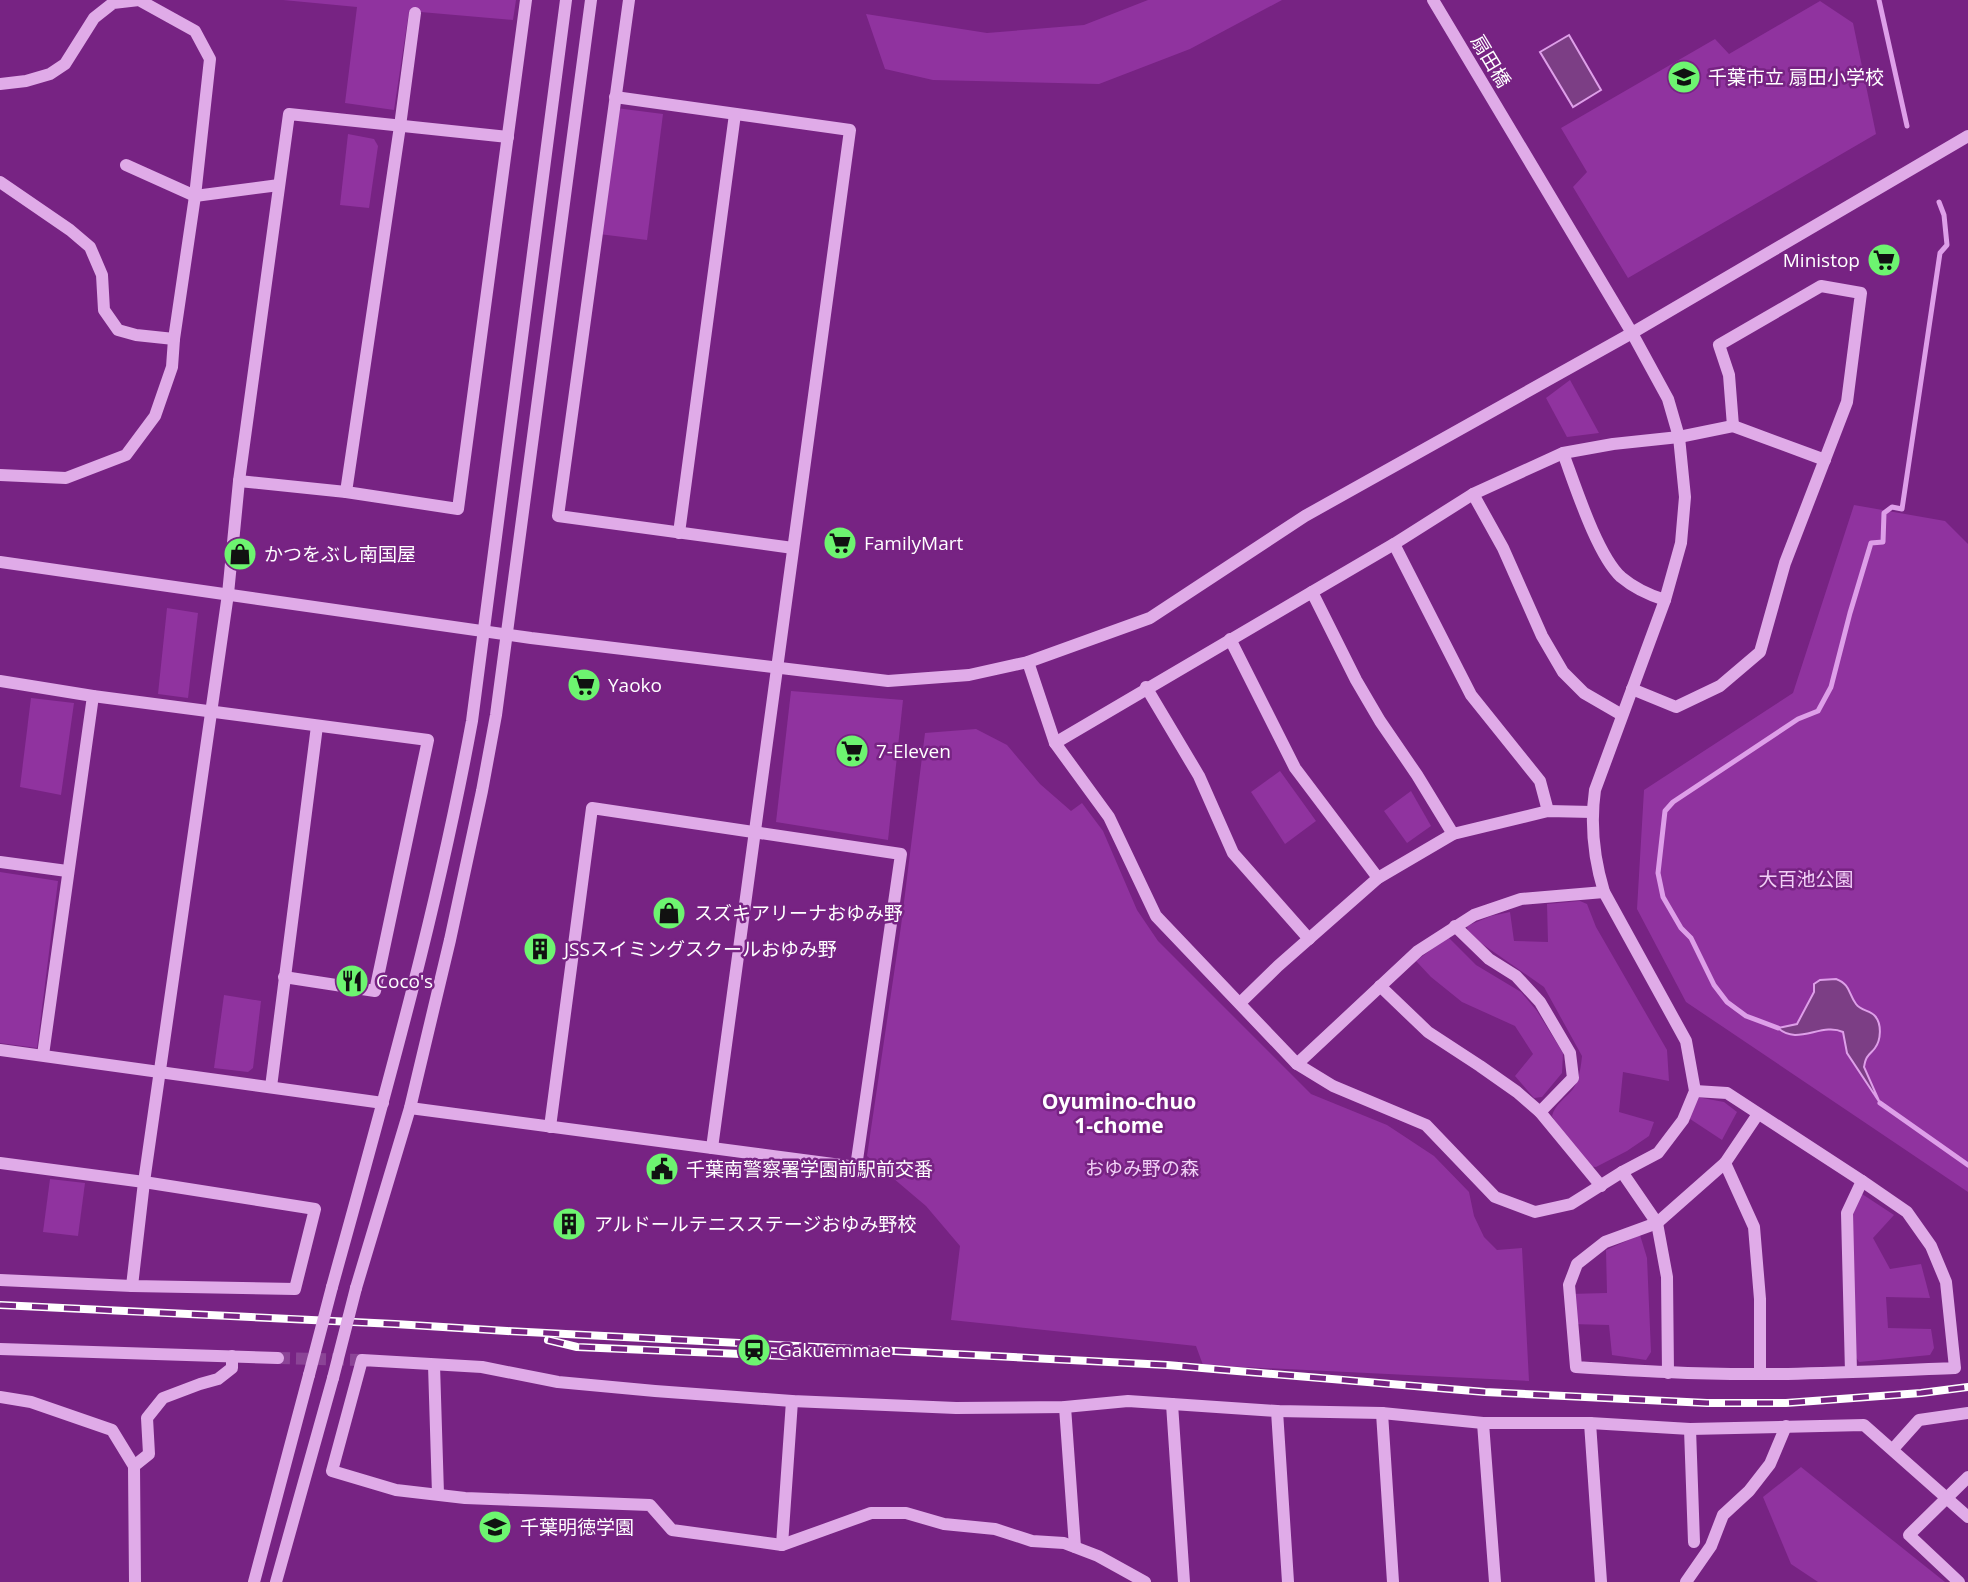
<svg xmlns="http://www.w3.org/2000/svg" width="1968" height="1582" viewBox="0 0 1968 1582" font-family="'Open Sans','Noto Sans JP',sans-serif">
<rect width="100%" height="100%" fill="#772383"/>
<g fill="#90339f">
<path d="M283 0H516L513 20 409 11 394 110 345 103 357 7Z"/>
<path d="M1148 0H1282L1190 49 1099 84 933 80 885 69 866 14 987 33 1084 25Z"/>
<path d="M1820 1 1853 23 1876 134 1628 278 1573 187 1587 172 1561 128 1715 39 1729 54Z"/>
<path d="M616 108 663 114 647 240 599 234Z"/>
<path d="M348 134 374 139 378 146 369 208 340 205Z"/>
<path d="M1570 380 1599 433 1567 437 1546 398Z"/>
<path d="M1854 505 1945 521 1968 544V1192L1686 1002 1637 909 1644 790 1793 693Z"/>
<path d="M167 608 198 613 188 698 158 694Z"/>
<path d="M791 691 903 700 888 840 776 822Z"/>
<path d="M31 698 74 703 61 795 20 787Z"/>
<path d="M976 729 1007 745 1040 784 1071 811 1082 803 1103 831 1137 910 1158 941 1311 1094 1387 1125 1434 1156 1469 1192 1474 1216 1484 1237 1497 1250 1522 1248 1529 1381 1203 1365 1196 1346 951 1320 960 1246 926 1206 867 1156 901 926 925 733Z"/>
<path d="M1280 771 1316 821 1285 844 1251 792Z"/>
<path d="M1411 791 1431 826 1407 843 1384 811Z"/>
<path d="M0 872 58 881 37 1048 0 1043Z"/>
<path d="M1580 901 1587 904 1596 927 1667 1050 1669 1081 1623 1072 1619 1112 1654 1122 1649 1136 1627 1151 1596 1167 1583 1166 1552 1116C1555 1104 1566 1098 1573 1089 1579 1080 1581 1067 1582 1056L1544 987 1468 934 1467 926 1491 916 1510 912 1514 941 1548 942 1547 904Z"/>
<path d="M1448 937 1476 965 1521 992 1537 1011 1563 1053 1562 1073 1542 1097 1534 1098 1515 1076 1533 1054 1515 1026 1462 1002 1431 977 1416 961Z"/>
<path d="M224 995 261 1001 253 1068 248 1072 214 1068Z"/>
<path d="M1697 1097 1724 1102 1737 1112 1722 1140 1684 1115Z"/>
<path d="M50 1179 85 1183 78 1236 43 1232Z"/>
<path d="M1859 1192 1894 1215 1873 1238 1890 1269 1921 1264 1930 1298 1886 1297 1888 1328 1931 1329 1934 1348 1930 1355 1859 1362 1852 1351 1847 1219Z"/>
<path d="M1640 1235 1647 1258 1651 1352 1646 1360 1612 1355 1609 1325 1570 1324 1569 1294 1607 1293 1606 1250Z"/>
<path d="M1801 1467 1945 1582H1818L1791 1564 1763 1497Z"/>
</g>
<g fill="#7c3e85" stroke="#de9fe9" stroke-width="2">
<path d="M1569 35 1601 90 1573 107 1540 52Z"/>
<path d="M1836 979C1851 985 1848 993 1856 1004 1861 1011 1870 1010 1875 1016 1882 1024 1881 1040 1875 1048 1873 1051 1870 1053 1868 1056 1865 1059 1865 1063 1864 1067L1880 1103 1847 1053 1843 1032C1822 1022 1797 1046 1778 1028L1797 1024 1814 992V984L1820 980Z"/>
</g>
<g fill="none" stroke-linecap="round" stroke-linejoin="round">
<g stroke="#de9fe9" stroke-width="5">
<path d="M1879 0 1907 126"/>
<path d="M1778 1028 1746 1016 1727 1002 1714 985 1691 938 1681 928 1663 897 1658 873 1665 811 1673 802 1798 719 1818 711 1831 687 1850 613 1871 543 1883 542 1884 513 1892 507 1902 509 1940 253 1947 245 1944 215 1939 202"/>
<path d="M1880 1103 1968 1165"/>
</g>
<path stroke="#8b4496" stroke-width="12" stroke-dasharray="12 6" stroke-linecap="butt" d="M278 1358 362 1360"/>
<g stroke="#e0abe8" stroke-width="12">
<path d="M629 0 558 516 793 548"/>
<path d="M415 13 400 126 346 492 458 509 526 0"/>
<path d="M0 84 26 81 50 74 65 64 94 18 113 3 139 0 195 31 210 59 195 196 174 339 172 367 155 416 126 455 66 478 0 475"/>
<path d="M615 97 850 130 712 1148"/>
<path d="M126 165 195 196 279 185"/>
<path d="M0 182 70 230 90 247 102 275 104 310 118 330 136 335 174 339"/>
<path d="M1563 453C1575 485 1597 555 1621 577 1634 588 1649 595 1665 600"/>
<path d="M239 481 346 492"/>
<path d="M1473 494 1503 548 1542 636 1563 672 1584 693 1622 715"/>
<path d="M679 533 735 114"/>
<path d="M1394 544 1473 494 1563 453 1613 444 1679 437 1733 426 1825 460"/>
<path d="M0 562 531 638 888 681 969 675 1028 662 1150 618 1305 516 1632 333 1968 136"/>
<path d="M1312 592 1394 544 1471 695 1540 781 1548 811"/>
<path d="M1230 639 1295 768 1378 878"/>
<path d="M1028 662 1055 743 1109 817 1156 916 1297 1064 1333 1086 1426 1125 1495 1197 1535 1212 1571 1204 1622 1172 1658 1153 1683 1120 1695 1091 1686 1041 1604 892C1594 859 1590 825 1595 790L1665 600 1681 543 1685 497 1679 437 1668 399 1632 333 1433 0"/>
<path d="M0 681 93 696 428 740 375 991 284 977"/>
<path d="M1146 687 1199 776 1233 853 1309 939"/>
<path d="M1632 689 1676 707 1720 686 1760 652 1785 563 1847 402 1861 293 1821 286 1719 345 1729 375 1733 426"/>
<path d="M1055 743 1312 592 1356 680 1380 721 1417 775 1453 834"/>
<path d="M0 862 67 871"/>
<path d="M1455 926 1489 959 1516 976 1540 1002 1570 1053 1573 1078 1540 1112"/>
<path d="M1380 986 1428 1032 1480 1066 1517 1092 1540 1112 1601 1186"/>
<path d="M1240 1003 1278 966 1378 878 1453 834 1548 811 1592 812"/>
<path d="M0 1050 383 1103"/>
<path d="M43 1055 93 696"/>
<path d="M1297 1064 1418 951 1474 915 1521 899 1604 892"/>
<path d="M271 1087 317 726"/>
<path d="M1695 1091 1727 1093 1862 1181 1907 1212 1931 1246 1946 1282 1955 1368C1859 1372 1763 1377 1667 1372 1636 1371 1606 1369 1576 1367L1569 1285 1577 1264 1605 1242 1657 1223 1725 1163 1758 1114"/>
<path d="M410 1108 856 1167 901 854 592 808 550 1127"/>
<path d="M0 1163 144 1182 315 1209 295 1289 132 1286 0 1280"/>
<path d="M1725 1163 1754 1227 1760 1299V1373"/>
<path d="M1622 1172 1657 1223 1667 1277 1668 1373"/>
<path d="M132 1286 144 1182 228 594 239 481 289 114 508 137"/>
<path d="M332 1287C384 1099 437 912 472 721L566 0"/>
<path d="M356 1288 410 1108 450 940 482 791 496 715 591 0"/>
<path d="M0 1349 278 1358"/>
<path d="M434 1365 438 1494"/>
<path d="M1851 1372 1847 1213 1862 1181"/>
<path d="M0 1397 31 1402 112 1430 134 1466"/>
<path d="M1172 1404 1184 1582"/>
<path d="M1065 1407 1075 1547"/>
<path d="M1277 1411 1288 1582"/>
<path d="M1382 1413 1393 1582"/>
<path d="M1483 1423 1495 1582"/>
<path d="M1590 1423 1601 1582"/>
<path d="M1690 1429 1694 1542"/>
<path d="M1893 1449 1919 1420 1968 1413"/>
<path d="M782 1545 792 1401"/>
<path d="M135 1582 134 1466 149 1454 147 1418 163 1398 200 1384 218 1379 232 1368V1356"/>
<path d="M254 1582 309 1375"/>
<path d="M276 1582 333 1378"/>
<path d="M1145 1582 1098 1556 1064 1543 1032 1541 995 1529 944 1524 906 1513H871L782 1545 672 1530 650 1505 465 1498 396 1490 332 1471 362 1360 482 1367 558 1382 655 1391 792 1401 956 1408 1065 1407 1128 1401 1277 1411 1382 1413 1483 1423H1590L1690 1429 1864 1425 1968 1517"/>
<path d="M1686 1582 1711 1546 1723 1515 1749 1491 1770 1464 1786 1426"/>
<path d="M1959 1582 1909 1535 1968 1477"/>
</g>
<defs>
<g id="rail">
<path d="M0 1305 395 1324 507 1331 1167 1365 1485 1392 1707 1403H1786L1921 1393 1968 1387"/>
<path d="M548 1340 577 1347 785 1356"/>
</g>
</defs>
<use href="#rail" stroke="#fff" stroke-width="8"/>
<use href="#rail" stroke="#772383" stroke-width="5" stroke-dasharray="16" stroke-linecap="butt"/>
<g stroke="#e0abe8" stroke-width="12">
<path d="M309 1375 332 1287"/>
<path d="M333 1378 356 1288"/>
</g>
</g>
<defs>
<symbol id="school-disc" viewBox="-11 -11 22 22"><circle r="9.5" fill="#6df470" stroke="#772383"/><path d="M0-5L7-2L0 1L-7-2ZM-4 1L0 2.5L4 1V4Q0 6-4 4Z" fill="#111"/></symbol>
<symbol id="supermarket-disc" viewBox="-11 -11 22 22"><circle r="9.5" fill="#6df470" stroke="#772383"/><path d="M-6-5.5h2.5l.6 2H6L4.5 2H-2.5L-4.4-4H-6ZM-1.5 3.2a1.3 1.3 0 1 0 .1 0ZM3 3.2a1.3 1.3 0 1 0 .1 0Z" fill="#111"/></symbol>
<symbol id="shop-disc" viewBox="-11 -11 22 22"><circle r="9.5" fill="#6df470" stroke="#772383"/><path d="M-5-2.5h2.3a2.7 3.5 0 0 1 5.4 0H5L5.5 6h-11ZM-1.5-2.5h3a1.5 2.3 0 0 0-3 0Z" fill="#111"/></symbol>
<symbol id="building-disc" viewBox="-11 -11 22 22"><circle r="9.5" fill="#6df470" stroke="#772383"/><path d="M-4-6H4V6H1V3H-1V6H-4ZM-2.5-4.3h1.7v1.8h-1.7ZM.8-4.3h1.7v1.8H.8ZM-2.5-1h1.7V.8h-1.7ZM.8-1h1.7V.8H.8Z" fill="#111"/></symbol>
<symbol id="restaurant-disc" viewBox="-11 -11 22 22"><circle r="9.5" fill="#6df470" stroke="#772383"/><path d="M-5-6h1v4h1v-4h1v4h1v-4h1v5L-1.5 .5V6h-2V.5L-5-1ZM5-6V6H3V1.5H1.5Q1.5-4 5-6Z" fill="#111"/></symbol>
<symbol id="civic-disc" viewBox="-11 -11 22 22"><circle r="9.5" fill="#6df470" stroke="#772383"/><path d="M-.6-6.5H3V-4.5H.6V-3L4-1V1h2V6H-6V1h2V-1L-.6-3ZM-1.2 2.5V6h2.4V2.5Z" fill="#111"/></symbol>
<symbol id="station-disc" viewBox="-11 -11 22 22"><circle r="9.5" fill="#6df470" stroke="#772383"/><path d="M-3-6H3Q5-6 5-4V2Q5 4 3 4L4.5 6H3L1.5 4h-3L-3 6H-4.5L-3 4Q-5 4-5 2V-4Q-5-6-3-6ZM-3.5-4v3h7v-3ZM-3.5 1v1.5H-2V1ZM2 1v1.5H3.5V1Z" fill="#111"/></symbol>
</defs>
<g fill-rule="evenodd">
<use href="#school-disc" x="1665" y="58" width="38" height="38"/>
<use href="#supermarket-disc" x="1865" y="241" width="38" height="38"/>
<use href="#supermarket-disc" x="821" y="524" width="38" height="38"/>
<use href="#shop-disc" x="221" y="535" width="38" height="38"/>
<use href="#supermarket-disc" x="565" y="666" width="38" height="38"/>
<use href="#supermarket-disc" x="833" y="732" width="38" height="38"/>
<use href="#shop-disc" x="650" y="894" width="38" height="38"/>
<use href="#building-disc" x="521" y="930" width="38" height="38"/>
<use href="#restaurant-disc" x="333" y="962" width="38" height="38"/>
<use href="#civic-disc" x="643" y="1150" width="38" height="38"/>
<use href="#building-disc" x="550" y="1205" width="38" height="38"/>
<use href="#station-disc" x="735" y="1331" width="38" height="38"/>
<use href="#school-disc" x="476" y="1508" width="38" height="38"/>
</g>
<g text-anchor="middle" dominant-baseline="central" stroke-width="5" stroke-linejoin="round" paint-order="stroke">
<g font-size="19" fill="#fff" stroke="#772383">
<text transform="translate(1491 61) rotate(59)">扇田橋</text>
</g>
<g font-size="19" fill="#fff" stroke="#772383" text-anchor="start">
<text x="1708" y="77">千葉市立 扇田小学校</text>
<text x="1860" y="260" text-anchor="end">Ministop</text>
<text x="864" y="543">FamilyMart</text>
<text x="264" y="554">かつをぶし南国屋</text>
<text x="608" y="685">Yaoko</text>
<text x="876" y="751">7-Eleven</text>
<text x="694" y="913">スズキアリーナおゆみ野</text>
<text x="564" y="949">JSSスイミングスクールおゆみ野</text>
<text x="376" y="981">Coco's</text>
<text x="686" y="1169">千葉南警察署学園前駅前交番</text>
<text x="594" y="1224">アルドールテニスステージおゆみ野校</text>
<text x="778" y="1350">Gakuemmae</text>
<text x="520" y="1527">千葉明徳学園</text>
</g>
<g font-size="19" fill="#f1cff6" stroke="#772383">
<text x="1806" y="879">大百池公園</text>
<text x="1142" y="1168">おゆみ野の森</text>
</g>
<g font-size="21" font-weight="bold" fill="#fff" stroke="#772383">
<text x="1119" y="1101">Oyumino-chuo<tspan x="1119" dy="24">1-chome</tspan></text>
</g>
</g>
</svg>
